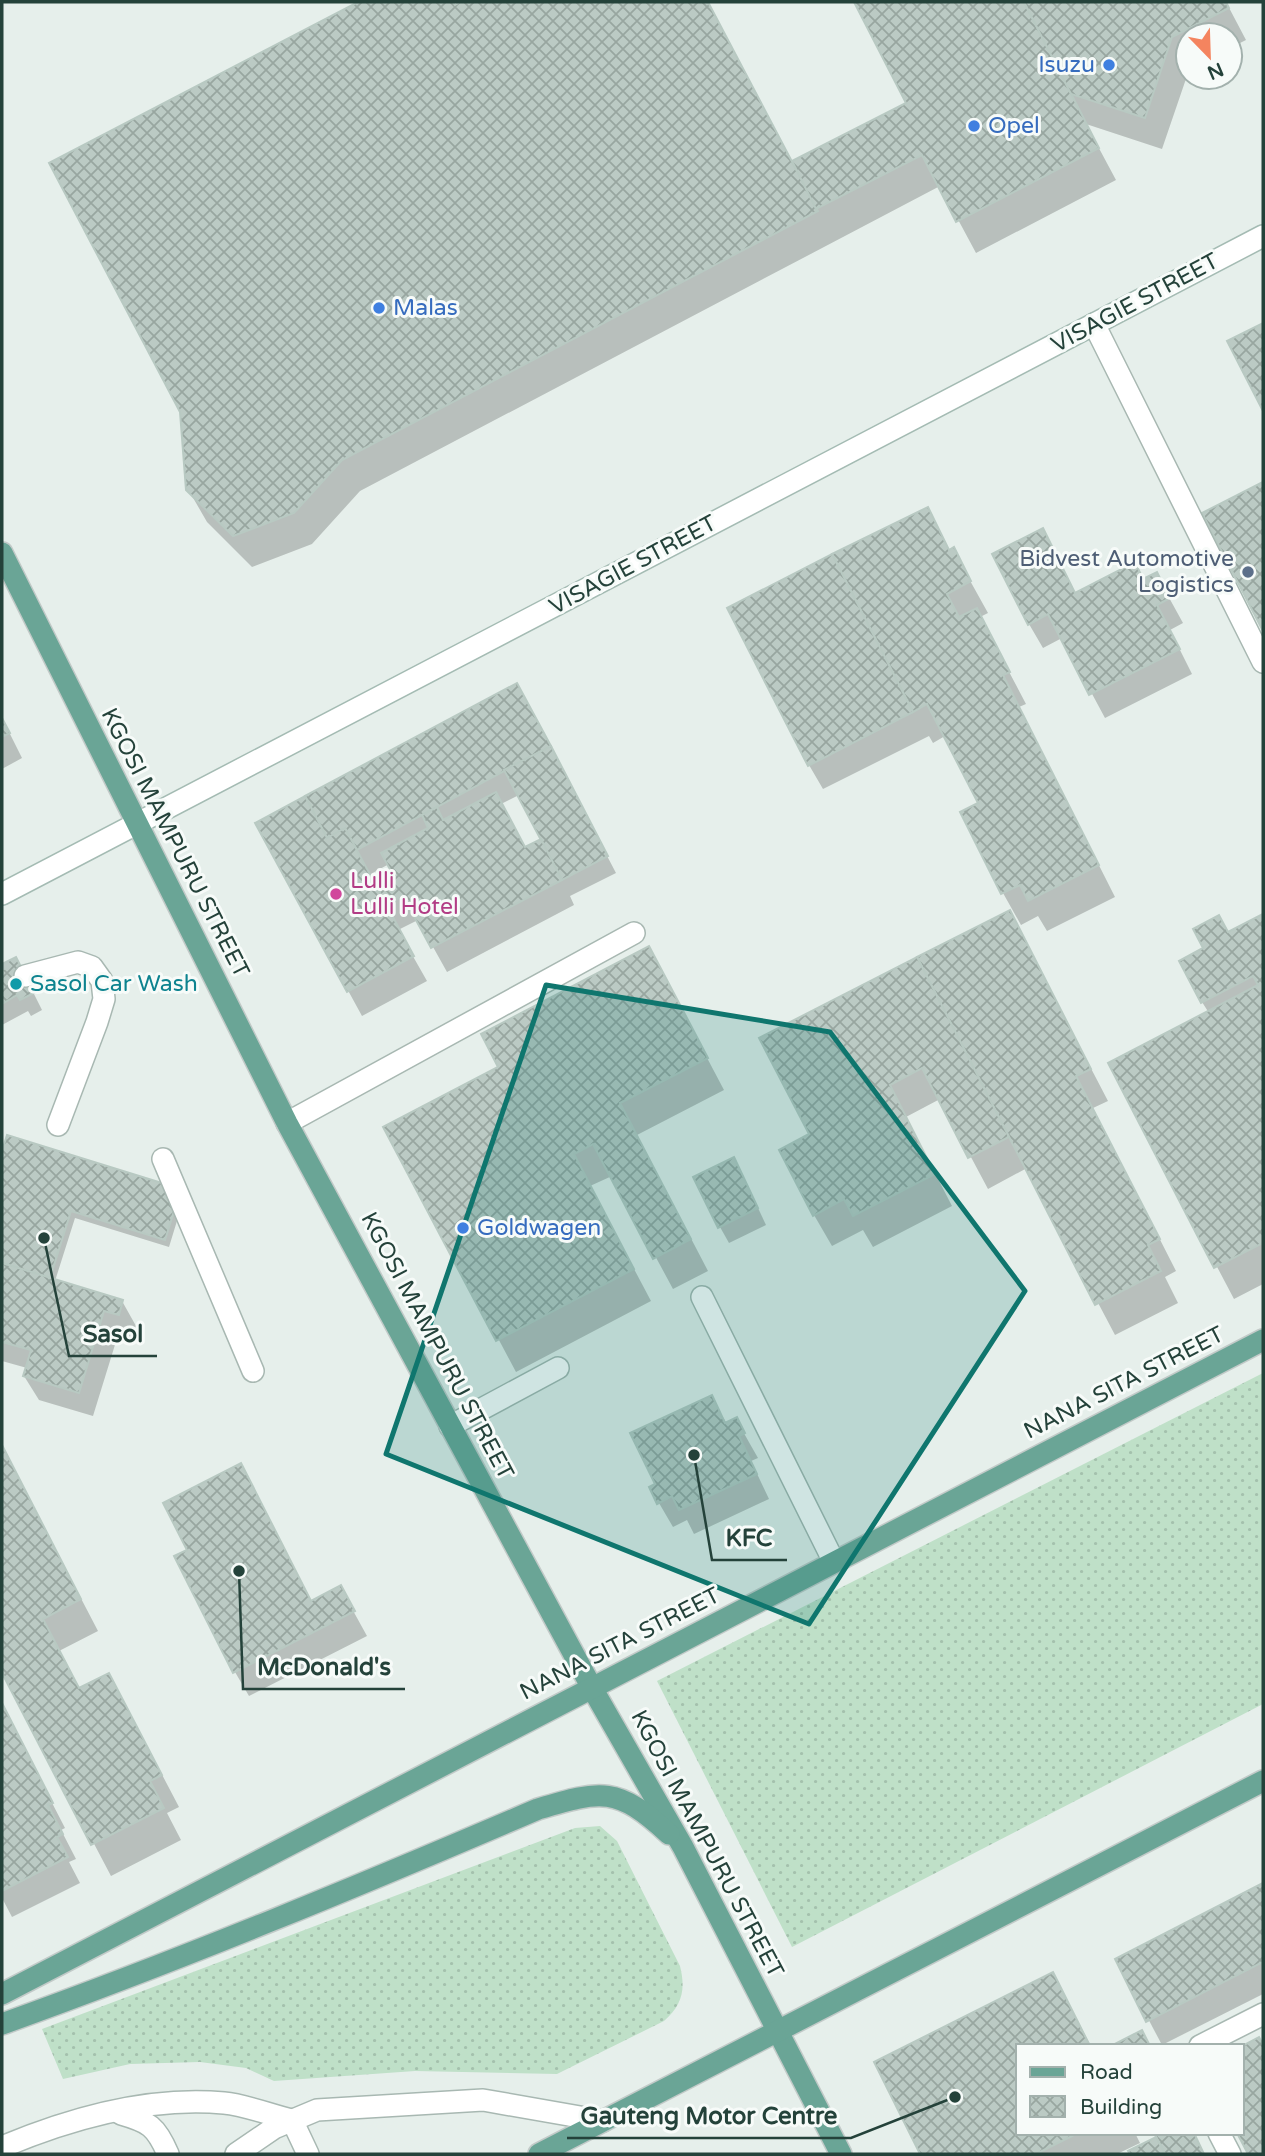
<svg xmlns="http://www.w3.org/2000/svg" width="1265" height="2156" viewBox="0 0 1265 2156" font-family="'Varela Round',sans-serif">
<defs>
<pattern id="grass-dots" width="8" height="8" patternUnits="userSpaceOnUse" patternTransform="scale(1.75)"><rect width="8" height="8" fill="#bfe0c8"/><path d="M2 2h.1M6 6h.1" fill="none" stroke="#a4c1ad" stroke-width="1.8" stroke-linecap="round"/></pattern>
<pattern id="building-cross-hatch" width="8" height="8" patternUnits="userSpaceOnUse" patternTransform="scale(1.75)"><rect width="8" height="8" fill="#bbcac4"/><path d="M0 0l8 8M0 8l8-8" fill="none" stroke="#98a6a0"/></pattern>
</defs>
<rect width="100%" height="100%" fill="#e6efeb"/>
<g fill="url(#grass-dots)">
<path d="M1263 1373V1704L792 1947 657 1681Z"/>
<path d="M600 1826 617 1841 680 1966C686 1990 682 2005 664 2021L557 2074 415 2071 274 2081 246 2068 200 2062 130 2064 63 2079 42 2029 575 1828Z"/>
</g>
<g fill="#0003" fill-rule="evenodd">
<path d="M362 2H453L456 6 464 2H708L793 163 908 104 856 2H1226L1246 40 1230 48V35H1188V73L1162 149 1086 124 1116 180 976 253 940 186 360 491 312 544 252 567 207 522 188 489 182 411 52 164Z"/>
<path d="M1263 484V627L1205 514Z"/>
<path d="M927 509 950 551 953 550 988 613 980 617 1026 704 1019 707 1115 897 1047 931 1038 916 1021 925 1003 893 962 813 980 804 945 736 933 743 929 736 823 789 809 765Z"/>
<path d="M1056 555 1076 594 1144 580 1156 574 1183 623 1170 630 1192 674 1105 718 1062 638 1043 648 1029 624Z"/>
<path d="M530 709 616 873 570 896 574 905 447 972 418 920 398 930 427 981 362 1016 257 824ZM519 795 543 840 526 849 501 804ZM389 864 394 874 374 885 369 875Z"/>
<path d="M2 718 22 758 2 769Z"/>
<path d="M1010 913 1108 1101 1093 1108 1176 1271 1165 1277 1178 1303 1115 1335 1027 1168 988 1189 940 1099 906 1117 952 1206 873 1247 863 1230 832 1246 814 1215 812 1135 762 1039Z"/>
<path d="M1263 916V1284L1234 1299 1110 1064 1209 1013 1202 1002 1228 934Z"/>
<path d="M649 948 724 1090 637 1135 708 1271 673 1289 612 1176 590 1186 651 1301 516 1372 386 1128 500 1068Z"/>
<path d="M7 970 25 976 42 1010 31 1016 28 1011 2 1025V972Z"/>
<path d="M8 1138 184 1198 169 1247 75 1218 55 1281 122 1301 136 1326 133 1339 118 1335 93 1416 39 1400 24 1376 27 1368 2 1361V1157Z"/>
<path d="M743 1176 766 1225 729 1243 720 1227Z"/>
<path d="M711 1397 727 1424 736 1419 750 1444 758 1458 751 1461 769 1499 694 1534 687 1520 673 1527 659 1503 657 1485Z"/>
<path d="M2 1447 98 1631 59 1651 80 1690 126 1706 179 1807 167 1813 181 1840 111 1876 2 1669Z"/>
<path d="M254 1490 312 1602 340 1587 367 1636 249 1696 235 1672 189 1550Z"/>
<path d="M2 1706 65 1828 61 1830 76 1859 69 1862 80 1883 12 1917 2 1898Z"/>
<path d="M1263 1885V1994L1162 2045 1117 1960Z"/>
<path d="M1053 1974 1091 2046H1018V2133H1135L1140 2143 1117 2154H922L876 2062Z"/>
<path d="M1259 2039 1263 2047V2154H1249L1239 2133H1242Z"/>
</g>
<g fill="url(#building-cross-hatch)" stroke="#b8c9c2" stroke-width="2">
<path d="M358 2H453L455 5 460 2H708L818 211 342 460 294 513 233 536 186 490 180 412 49 163Z"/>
<path d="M854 2H1024L1099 148 956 222 922 155 816 209 792 161 906 103Z"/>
<path d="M1024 2H1226L1229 8 1172 37 1145 118 1071 94Z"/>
<path d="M1263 323V411L1227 341Z"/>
<path d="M1263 482V631L1202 513Z"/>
<path d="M928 507 949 550 954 547 971 581 947 594 959 617 977 608 1010 672 1003 675 1099 865 1028 901 1020 885 1001 894 960 812 978 803 927 704 913 712 832 554Z"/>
<path d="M1043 528 1075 593 1135 562 1143 579 1157 572 1170 598 1157 605 1180 649 1089 695 1048 614 1028 625 992 554Z"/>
<path d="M832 554 913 712 808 766 727 608Z"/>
<path d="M517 683 551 746 357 850 345 828 327 838 305 796Z"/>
<path d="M2 718 10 733 2 737Z"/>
<path d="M551 746 608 856 562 880 504 770Z"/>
<path d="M496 792 525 847 541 839 562 880 431 948 403 896 386 905 374 883 392 873 381 853 428 828 422 815 437 807 443 820Z"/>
<path d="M305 796 327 838 345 828 414 956 347 992 255 823Z"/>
<path d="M1010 910 1091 1069 1076 1076 1160 1239 1148 1245 1161 1271 1095 1305 917 957Z"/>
<path d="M1263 914V1243L1214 1268 1108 1063 1258 985 1253 976 1201 1003 1179 961 1203 948 1193 929 1219 915 1228 932Z"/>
<path d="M649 946 708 1058 620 1103 691 1239 653 1259 593 1144 574 1154 634 1269 496 1341 383 1127 498 1067 481 1034Z"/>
<path d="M16 957 34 993 20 1000 17 995 2 1004V970L4 969 2 964Z"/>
<path d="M917 957 1009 1137 968 1158 922 1068 890 1085 935 1174 853 1216 844 1199 813 1216 779 1150 809 1134 759 1038Z"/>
<path d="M7 1135 181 1189 165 1240 71 1211 50 1278 2 1263V1151Z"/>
<path d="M734 1157 758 1208 718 1228 693 1177Z"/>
<path d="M2 1263 123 1300 119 1315 104 1311 79 1393 23 1376 31 1350 2 1342Z"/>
<path d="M712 1395 725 1423 737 1417 745 1433 739 1436 757 1474 679 1510 672 1496 657 1504 649 1487 655 1484 630 1433Z"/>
<path d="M2 1445 81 1599 43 1619 79 1688 109 1673 162 1775 150 1781 164 1808 91 1845 2 1673Z"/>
<path d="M241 1463 311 1601 341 1585 355 1611 233 1673 174 1556 187 1550 163 1503Z"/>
<path d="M2 1703 53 1803 48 1805 63 1834 57 1837 68 1857 2 1891Z"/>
<path d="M1263 1883V1962L1146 2022 1115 1959Z"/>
<path d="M1053 1972 1090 2046H1018V2133H1078L1036 2154H920L874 2062Z"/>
<path d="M1142 2030 1150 2046H1111Z"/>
<path d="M1259 2037 1263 2045V2154H1248L1237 2133H1242V2046Z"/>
<path d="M1154 2133H1194L1204 2154H1165Z"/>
<path d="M1156 2137 1165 2154H1130L1128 2151Z"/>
</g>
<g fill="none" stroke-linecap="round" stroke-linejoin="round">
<defs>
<g id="lane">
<path d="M1094 324 1263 662"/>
<path d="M25 976 78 962 92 967 102 981 104 999 97 1022 58 1125"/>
<path d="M287 1123 634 933"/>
<path d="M163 1159 253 1371"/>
<path d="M702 1297 834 1562"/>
<path d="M450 1426 558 1368"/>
<path d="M1200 2046 1263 2014"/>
<path d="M121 2114C149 2122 156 2126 168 2154"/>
<path d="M1219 2133 1230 2154"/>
<path d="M2 2147C71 2118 148 2096 224 2103 246 2105 270 2115 292 2120L308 2154"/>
<path d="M236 2154 274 2128 317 2110 483 2100 603 2121"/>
</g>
<path id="secondary" d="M2 894 1263 236"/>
<g id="primary">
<path d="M2 553 287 1123 592 1688 683 1847 841 2154"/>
<path d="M2 1994 1263 1340"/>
<path d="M2 2024C183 1959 361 1885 538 1809 602 1790 617 1786 669 1834"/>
<path d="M539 2154 1263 1781"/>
</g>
</defs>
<use href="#lane" stroke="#a8b8b2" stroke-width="24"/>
<use href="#secondary" stroke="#a4bbb3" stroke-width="24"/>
<use href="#primary" stroke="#c2cac8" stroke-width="24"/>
<use href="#lane" stroke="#fff" stroke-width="21"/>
<use href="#secondary" stroke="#fff" stroke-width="21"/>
<use href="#primary" stroke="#6aa596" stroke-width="21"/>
</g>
<path fill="#0f766e" fill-opacity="0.2" stroke="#0f766e" stroke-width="5" stroke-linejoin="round" d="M546 985 830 1032 1025 1291 809 1624 386 1454Z"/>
<g fill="#3f7fe0" stroke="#f7fbf9" stroke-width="2.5">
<circle cx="1109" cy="65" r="7"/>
<circle cx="974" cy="126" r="7"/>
<circle cx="379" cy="308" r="7"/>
<circle cx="463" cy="1228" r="7"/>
</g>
<circle fill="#5c6f8a" stroke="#f7fbf9" stroke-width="2.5" cx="1248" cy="572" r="7"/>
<circle fill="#d1479c" stroke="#f7fbf9" stroke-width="2.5" cx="336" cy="894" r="7"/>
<circle fill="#0f9aa8" stroke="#f7fbf9" stroke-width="2.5" cx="16" cy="984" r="7"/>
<g text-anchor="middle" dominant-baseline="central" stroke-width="6" stroke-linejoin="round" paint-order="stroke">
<g font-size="23" fill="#366cbe" stroke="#f7fbf9" text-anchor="start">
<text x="1095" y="65" text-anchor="end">Isuzu</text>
<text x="988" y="126">Opel</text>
<text x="393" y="308">Malas</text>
<text x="477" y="1228">Goldwagen</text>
</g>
<g font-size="23" fill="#24423a" stroke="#f7fbf9">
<text transform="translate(1135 303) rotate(-28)">VISAGIE STREET</text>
<text transform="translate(633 565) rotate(-28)">VISAGIE STREET</text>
<text transform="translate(175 843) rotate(63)">KGOSI MAMPURU STREET</text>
<text transform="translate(437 1346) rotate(62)">KGOSI MAMPURU STREET</text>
<text transform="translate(1124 1383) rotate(-27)">NANA SITA STREET</text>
<text transform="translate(620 1644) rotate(-27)">NANA SITA STREET</text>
<text transform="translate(707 1844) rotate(62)">KGOSI MAMPURU STREET</text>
</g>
<g font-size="23" fill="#4e5e75" stroke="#f7fbf9" text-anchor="end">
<text x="1234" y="559">Bidvest Automotive<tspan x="1234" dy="26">Logistics</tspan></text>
</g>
<g font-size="23" fill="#b23c85" stroke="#f7fbf9" text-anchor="start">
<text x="350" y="881">Lulli<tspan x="350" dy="26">Lulli Hotel</tspan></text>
</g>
<g font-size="23" fill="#0d838f" stroke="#f7fbf9" text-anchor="start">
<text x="30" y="984">Sasol Car Wash</text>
</g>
</g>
<path fill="none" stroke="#24423a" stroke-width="2.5" d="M44 1238L69 1356H157M694 1455L712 1560H787M239 1571L243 1689H405M955 2097L851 2138H567"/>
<g fill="#24423a" stroke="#f7fbf9" stroke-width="2.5">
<circle cx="44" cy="1238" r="7"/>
<circle cx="694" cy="1455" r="7"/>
<circle cx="239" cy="1571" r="7"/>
<circle cx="955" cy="2097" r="7"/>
</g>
<g font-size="24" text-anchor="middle" font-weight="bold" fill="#24423a" stroke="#f7fbf9" stroke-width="6" stroke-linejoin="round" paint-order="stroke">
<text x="113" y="1342">Sasol</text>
<text x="749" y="1546">KFC</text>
<text x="324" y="1675">McDonald's</text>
<text x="709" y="2124">Gauteng Motor Centre</text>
</g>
<rect width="1265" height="2156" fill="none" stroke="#24423a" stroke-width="7"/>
<rect x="1016" y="2044" width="228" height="91" fill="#f7fbf9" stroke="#a3b1ad" stroke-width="2"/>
<rect x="1030" y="2067" width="35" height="10" fill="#6aa596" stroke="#a3b1ad" stroke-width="2"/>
<text x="1080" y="2079" font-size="21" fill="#24423a">Road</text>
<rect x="1030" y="2096" width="35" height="21" fill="url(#building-cross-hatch)" stroke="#a3b1ad" stroke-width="2"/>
<text x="1080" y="2114" font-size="21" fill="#24423a">Building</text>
<g transform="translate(1209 56) rotate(157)"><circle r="33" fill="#f7fbf9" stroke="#a3b1ad" stroke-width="2"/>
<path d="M0-5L12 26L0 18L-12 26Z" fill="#f4845f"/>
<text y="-10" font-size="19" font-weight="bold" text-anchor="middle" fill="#24423a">N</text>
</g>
</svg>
